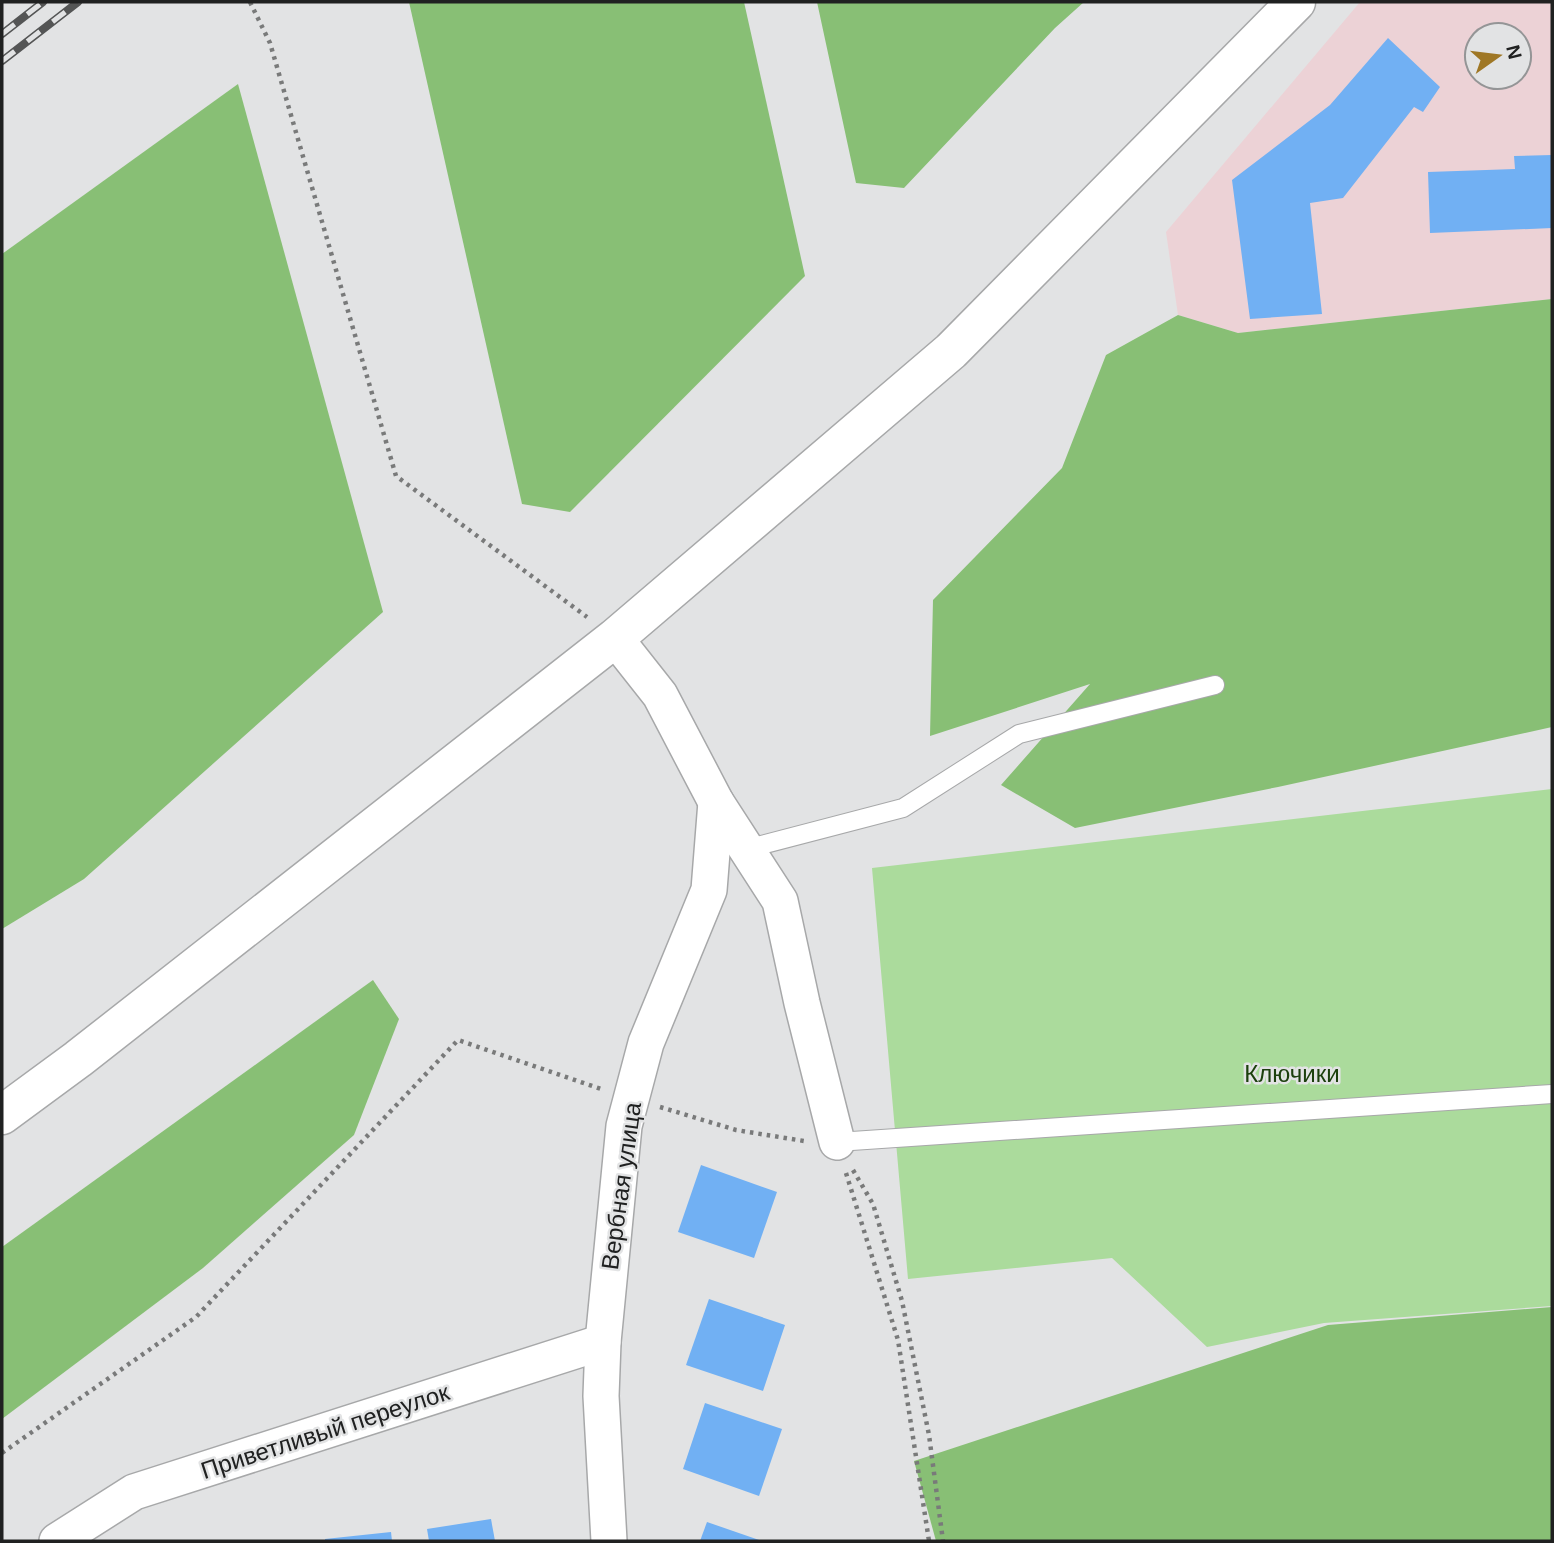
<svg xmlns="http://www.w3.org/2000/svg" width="1554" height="1543" viewBox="0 0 1554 1543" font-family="Arial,sans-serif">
<rect width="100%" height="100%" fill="#e2e3e4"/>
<path fill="#ecd2d6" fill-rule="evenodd" d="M1360 2H1552V299L1238 333 1178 315 1166 232ZM1477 35H1519V77H1477Z"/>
<path fill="#abdb9c" d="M1552 789V1306L1324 1323 1207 1347 1112 1258 908 1279 872 868Z"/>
<g fill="#88bf75">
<path d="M409 2H744L805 276 570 512 522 504Z"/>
<path d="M817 2H1084L1055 28 904 188 856 183Z"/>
<path d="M238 84 383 612 84 879 2 929V254Z"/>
<path d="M1552 299V727L1278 787 1075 828 1001 785 1090 684 930 736 933 600 1062 468 1106 355 1178 315 1238 333Z"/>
<path d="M373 980 399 1019 354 1135 203 1268 2 1419V1247Z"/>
<path d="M1552 1307V1541H936L914 1461 1328 1325Z"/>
</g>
<g fill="#71b0f3">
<path d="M1388 38 1440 87 1423 112 1414 107 1343 198 1310 203 1322 314 1250 319 1232 180 1330 105Z"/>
<path d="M1552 155V228L1430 233 1428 172 1515 169 1514 156Z"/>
<path d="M701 1165 777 1192 754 1258 678 1232Z"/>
<path d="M709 1299 785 1325 763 1391 686 1365Z"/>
<path d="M705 1403 782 1429 759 1496 683 1469Z"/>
<path d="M491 1519 495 1541H429L427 1529Z"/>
<path d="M707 1522 762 1541H700Z"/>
<path d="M391 1532 392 1541H325V1539Z"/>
</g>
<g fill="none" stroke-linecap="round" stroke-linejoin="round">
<defs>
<g id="lane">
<path d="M746 849 903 808 1019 734 1215 685"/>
<path d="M837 1142 1552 1094"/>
</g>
<g id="street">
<path d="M615 638 660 695 716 802 780 901 802 1003 837 1142"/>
<path d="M57 1541 134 1492 603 1342"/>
<path d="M609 1541 601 1396 603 1342 624 1126 646 1043 709 890 716 802"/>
</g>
<path id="secondary" d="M2 1115 78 1059 615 638 951 351 1296 2"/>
</defs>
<use href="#lane" stroke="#a7a8a9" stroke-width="20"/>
<use href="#street" stroke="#a7a8a9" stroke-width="38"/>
<use href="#secondary" stroke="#a7a8a9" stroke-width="41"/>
<g stroke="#797a7a" stroke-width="4.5" stroke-dasharray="3.5 5" stroke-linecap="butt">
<path d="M250 2 270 43 396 476 587 617"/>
<path d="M660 1107 736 1130 804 1141"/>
<path d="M853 1170 873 1204 902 1301 929 1435 943 1541"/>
<path d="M846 1173 898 1340 929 1541"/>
<path d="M2 1453 196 1317 458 1040 601 1089"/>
</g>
<use href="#lane" stroke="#fff" stroke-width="18"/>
<use href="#street" stroke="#fff" stroke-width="35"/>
<use href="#secondary" stroke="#fff" stroke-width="38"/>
<defs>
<g id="rail">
<path d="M2 34 43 2"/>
<path d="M2 61 78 2"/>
</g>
</defs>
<use href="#rail" stroke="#545555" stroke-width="8"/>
<use href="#rail" stroke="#e2e3e4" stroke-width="5" stroke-dasharray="16" stroke-linecap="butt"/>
</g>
<g text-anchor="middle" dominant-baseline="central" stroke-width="5" stroke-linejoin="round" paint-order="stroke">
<g font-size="24" fill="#1c400d" stroke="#e2e3e4">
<text x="1292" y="1073">Ключики</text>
</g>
<g font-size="24" fill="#202121" stroke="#e2e3e4">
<text transform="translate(621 1186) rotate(-82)">Вербная улица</text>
<text transform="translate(325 1431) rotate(-18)">Приветливый переулок</text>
</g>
</g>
<rect width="1554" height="1543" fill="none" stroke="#202121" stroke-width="7"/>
<g transform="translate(1498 56) rotate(76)"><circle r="33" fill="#e2e3e4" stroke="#949596" stroke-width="2"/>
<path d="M0-5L12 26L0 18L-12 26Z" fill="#9f7725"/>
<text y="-10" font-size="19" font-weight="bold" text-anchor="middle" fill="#202121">N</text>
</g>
</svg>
